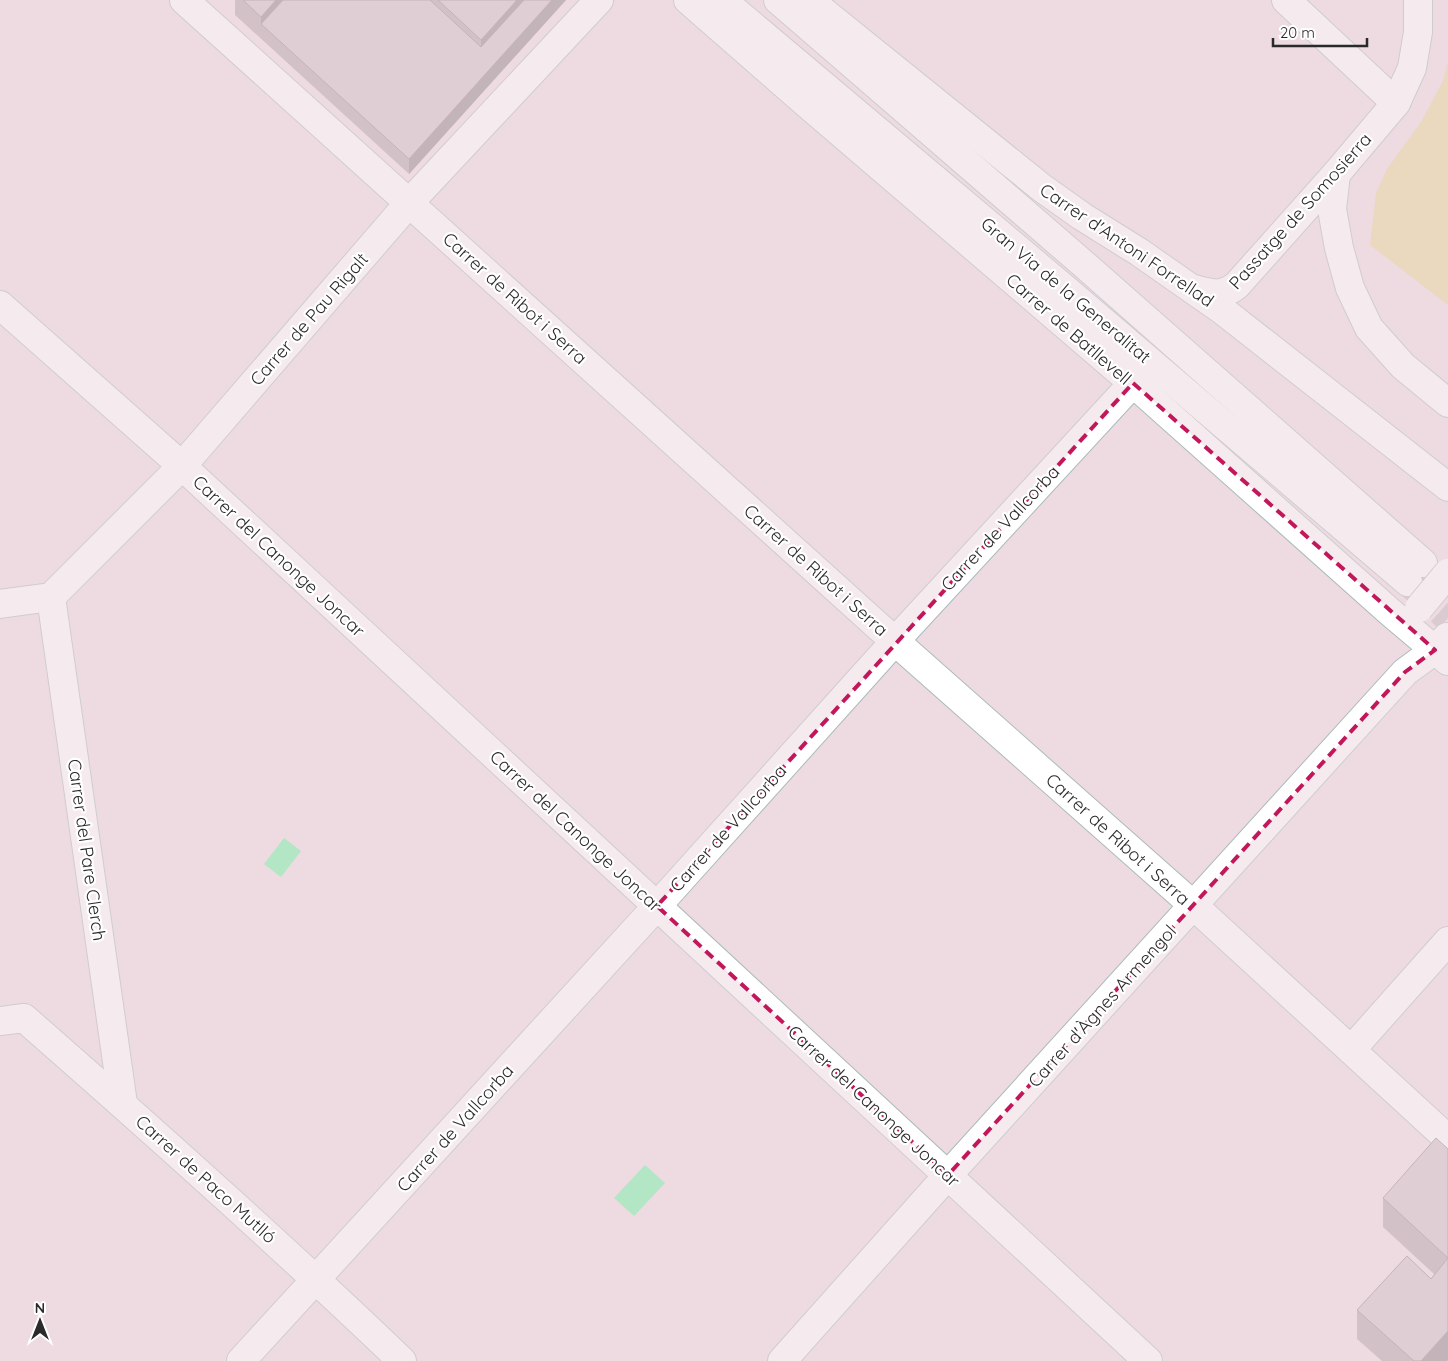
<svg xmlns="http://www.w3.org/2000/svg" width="1448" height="1361" viewBox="0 0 1448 1361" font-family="Quicksand,sans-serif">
<rect width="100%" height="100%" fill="#eddbe1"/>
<path fill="#e6d495" d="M1448 62V305L1370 245 1376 193 1387 169 1421 122 1443 81Z"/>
<g fill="#6af39f">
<path d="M284 838 301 851 281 877 264 864Z"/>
<path d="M645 1165 665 1183 634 1216 614 1198Z"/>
</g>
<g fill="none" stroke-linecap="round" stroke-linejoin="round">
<path stroke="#c6b8bc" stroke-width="28" stroke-dasharray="28 14" stroke-linecap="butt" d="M1409 583 1448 618"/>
<defs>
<g id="street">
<path d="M184 0 879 627 1193 905 1448 1139"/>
<path d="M688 0 807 104 1133 383 1390 612 1448 661"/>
<path d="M809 0 1042 188 1083 217 1139 252 1222 310 1448 487"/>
<path d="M1286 0 1396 103"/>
<path d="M1336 174 1332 209 1339 248 1350 288 1369 328 1403 366 1448 403"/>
<path d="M1194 289C1211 294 1223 297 1237 285L1336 174 1396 103 1412 68 1418 32V0"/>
<path d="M0 305 182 466 1148 1361"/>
<path d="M51 597 123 1104"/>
<path d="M0 604 51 597 182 466 409 203 599 0"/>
<path d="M0 1021 24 1018C152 1130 279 1243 402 1361"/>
<path d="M1351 1050 1448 941"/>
<path d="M241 1361 657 906 895 641 1133 383"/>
<path d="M782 1361 948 1175 1405 672 1435 650 1447 637"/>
</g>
<g id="secondary">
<path d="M722 0 1058 283 1408 582"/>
<path d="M778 0 1079 260 1423 563"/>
</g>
</defs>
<use href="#street" stroke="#abbbba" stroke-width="30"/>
<use href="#secondary" stroke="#abbbba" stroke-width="30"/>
<use href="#street" stroke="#fff" stroke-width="28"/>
<use href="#secondary" stroke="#fff" stroke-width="28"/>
<defs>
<path id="street-bridge" d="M1419 608 1448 573"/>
</defs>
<use href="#street-bridge" stroke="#abbbba" stroke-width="30" stroke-linecap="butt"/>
<use href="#street-bridge" stroke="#fff" stroke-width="28"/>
</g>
<g fill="#b1a5a9">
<path d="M235 0H566L409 174 235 15Z"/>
<path d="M1448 1149V1360L1447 1361H1382L1357 1339V1310L1431 1279 1434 1274 1383 1227V1198Z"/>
</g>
<g fill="#908689">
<path d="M276 0H296L261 24V17Z"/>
<path d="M517 0H538L481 62V40Z"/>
<path d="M552 0H566L409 174V159Z"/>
<path d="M1448 1331V1360L1447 1361H1421Z"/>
</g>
<g fill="#cec0c4" stroke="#908689">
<path d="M243 0H276L261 17Z"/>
<path d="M283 0H430L481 47 524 0H552L409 159 261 24Z"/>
<path d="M438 0H517L481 40Z"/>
<path d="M1436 1138 1448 1149V1258L1383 1198Z"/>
<path d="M1407 1256 1431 1279 1448 1258V1331L1421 1361H1414L1357 1310Z"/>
</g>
<path d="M0 0H1448V1361H0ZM1133 383 1435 650 1405 672 948 1175 657 906Z" fill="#eddbe1" fill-opacity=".55" fill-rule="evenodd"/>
<path fill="none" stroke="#c2185b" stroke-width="4" stroke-dasharray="10 6" stroke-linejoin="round" d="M1133 383 1435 650 1405 672 948 1175 657 906Z"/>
<g text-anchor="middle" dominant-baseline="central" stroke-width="4.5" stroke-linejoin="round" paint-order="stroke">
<g font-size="18" fill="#2a2a2a" stroke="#fff">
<text transform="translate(1300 211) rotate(-48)">Passatge de Somosierra</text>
<text transform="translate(1127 245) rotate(34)">Carrer d'Antoni Forrellad</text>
<text transform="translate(1066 290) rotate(40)">Gran Via de la Generalitat</text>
<text transform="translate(515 298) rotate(42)">Carrer de Ribot i Serra</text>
<text transform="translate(309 319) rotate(-49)">Carrer de Pau Rigalt</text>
<text transform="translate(1069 329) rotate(41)">Carrer de Batllevell</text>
<text transform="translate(1000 528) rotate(-47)">Carrer de Vallcorba</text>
<text transform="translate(279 556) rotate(43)">Carrer del Canonge Joncar</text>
<text transform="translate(816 570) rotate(42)">Carrer de Ribot i Serra</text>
<text transform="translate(728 828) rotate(-48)">Carrer de Vallcorba</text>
<text transform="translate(576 831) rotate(43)">Carrer del Canonge Joncar</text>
<text transform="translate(1118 839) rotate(42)">Carrer de Ribot i Serra</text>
<text transform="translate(87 850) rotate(82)">Carrer del Pare Clerch</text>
<text transform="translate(1102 1006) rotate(-48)">Carrer d'Àgnes Armengol</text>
<text transform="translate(874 1106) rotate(43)">Carrer del Canonge Joncar</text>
<text transform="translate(455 1128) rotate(-48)">Carrer de Vallcorba</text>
<text transform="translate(206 1179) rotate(42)">Carrer de Paco Mutlló</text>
</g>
</g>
<g transform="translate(40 1321)" stroke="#ffffff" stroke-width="4" paint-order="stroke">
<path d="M0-4L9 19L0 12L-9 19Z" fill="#2a2a2a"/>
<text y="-8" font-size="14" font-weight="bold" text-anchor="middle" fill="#2a2a2a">N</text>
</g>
<path d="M1273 38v8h94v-8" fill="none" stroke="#2a2a2a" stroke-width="2.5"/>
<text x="1280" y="38" font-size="15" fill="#2a2a2a" stroke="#ffffff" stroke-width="4" paint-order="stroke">20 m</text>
</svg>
